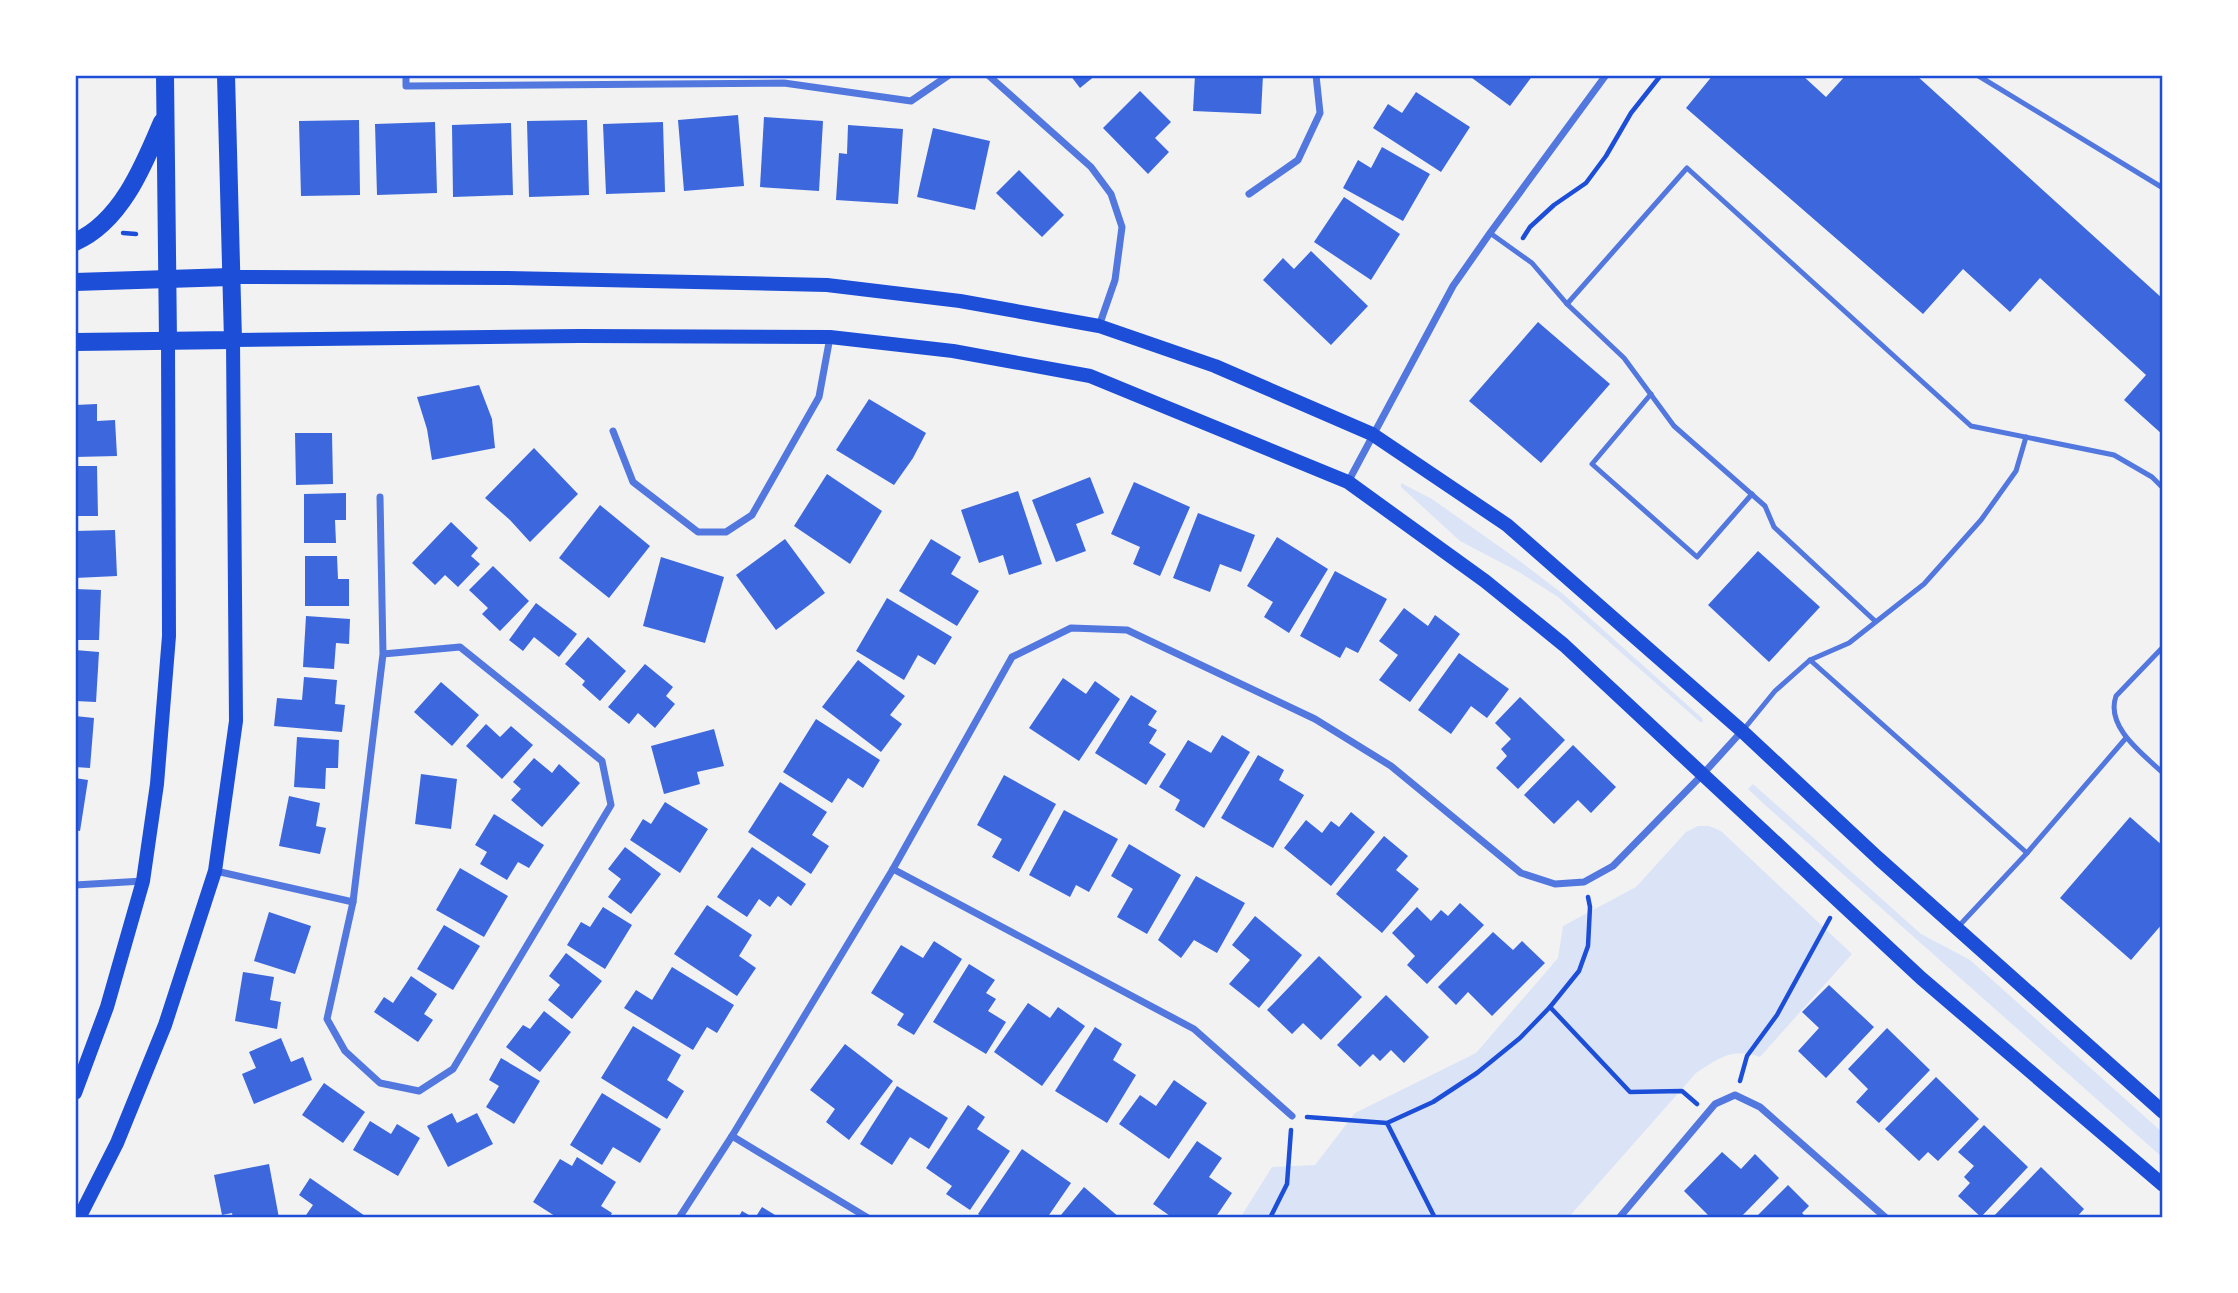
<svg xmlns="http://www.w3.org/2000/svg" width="2238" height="1293" viewBox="0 0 2238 1293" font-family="'IBM Plex Serif',serif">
<rect width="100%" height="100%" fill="#f2f2f2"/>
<g fill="#dbe4f7">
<path d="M1401 483 1432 499 1517 559 1563 594 1702 718 1703 722H1700L1558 597 1519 572 1460 541 1401 487Z"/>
<path d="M1753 784 1921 934 1970 960 2163 1133V1158L1765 805 1748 789Z"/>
<path d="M1698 826H1709L1721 831 1852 954 1760 1057C1732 1047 1719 1058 1696 1073L1568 1218H1240L1272 1167 1315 1165 1355 1113 1476 1053 1558 958 1563 926 1636 887 1686 832Z"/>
</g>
<g fill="#3d67dc">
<path d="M1070 75H1096L1080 88Z"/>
<path d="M1195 75H1263L1261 114 1193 111Z"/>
<path d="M1468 75H1533L1510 106Z"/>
<path d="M1713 75H1802L1826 97 1846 75H1916L2163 299V435L2124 400 2146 375 2040 278 2010 312 1963 269 1923 314 1686 108Z"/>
<path d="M1140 91 1171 122 1155 138 1169 152 1148 174 1103 128Z"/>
<path d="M1416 92 1470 127 1441 172 1373 128 1388 104 1402 113Z"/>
<path d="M738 115 744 186 684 191 678 120Z"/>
<path d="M764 117 823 121 819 191 760 187Z"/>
<path d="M359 120 360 195 301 196 299 121Z"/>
<path d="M587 120 589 195 529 197 527 121Z"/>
<path d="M435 122 437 193 377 195 375 124Z"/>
<path d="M663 122 665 192 606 194 603 124Z"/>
<path d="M511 123 513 195 453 197 452 125Z"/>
<path d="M848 125 903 129 898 204 836 200 839 153 847 154Z"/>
<path d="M933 128 990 141 975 210 917 197Z"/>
<path d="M1382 147 1430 174 1403 221 1343 188 1358 160 1371 168Z"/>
<path d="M1019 170 1064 215 1042 237 996 193Z"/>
<path d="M1344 197 1400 234 1371 280 1314 242Z"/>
<path d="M1311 251 1368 306 1331 345 1263 280 1283 258 1294 269Z"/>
<path d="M1538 322 1610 384 1541 463 1469 401Z"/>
<path d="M479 385 492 419 495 448 432 460 427 429 417 397Z"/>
<path d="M869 399 926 433 913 458 894 485 836 450Z"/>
<path d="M97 404V421L115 420 117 456 75 457V405Z"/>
<path d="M295 433H332L333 484 296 485Z"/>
<path d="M534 448 578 494 530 542 510 520 485 498Z"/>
<path d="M75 466H97L98 516H75Z"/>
<path d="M827 474 882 511 850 564 794 526Z"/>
<path d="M1090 477 1104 513 1076 524 1086 551 1056 562 1032 500Z"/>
<path d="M1134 482 1190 507 1160 576 1133 564 1140 547 1111 534Z"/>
<path d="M1018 491 1042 564 1009 575 1003 555 979 563 961 510Z"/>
<path d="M346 493V520H335L336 543H304V494Z"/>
<path d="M600 505 650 546 609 598 559 558Z"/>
<path d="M1198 513 1255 535 1241 572 1220 564 1210 592 1173 578Z"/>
<path d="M451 522 478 548 471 556 480 564 458 587 445 575 435 585 412 563Z"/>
<path d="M115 530 117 576 75 578V531Z"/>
<path d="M1277 537 1328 569 1289 633 1264 617 1273 602 1247 586Z"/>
<path d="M785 539 825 593 776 630 736 575Z"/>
<path d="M931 539 961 557 951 574 979 591 957 626 899 591Z"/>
<path d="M1758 551 1820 607 1769 662 1708 605Z"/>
<path d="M305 556H337L338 579H349V606H305Z"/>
<path d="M661 557 724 577 705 643 643 626Z"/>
<path d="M493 566 529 601 500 631 482 614 488 608 469 590Z"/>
<path d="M1335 571 1387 599 1358 653 1346 647 1340 658 1300 636Z"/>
<path d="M75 589 101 590 99 640H75Z"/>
<path d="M887 598 952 637 935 665 918 655 904 680 856 651Z"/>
<path d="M536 603 577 634 559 657 534 637 523 651 509 640Z"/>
<path d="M1404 608 1428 626 1435 615 1460 634 1410 702 1379 680 1398 655 1379 641Z"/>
<path d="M306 616 350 619 349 644 336 643 334 669 303 667Z"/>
<path d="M588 637 626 671 600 701 582 685 585 681 565 664Z"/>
<path d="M75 650 99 652 96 702 75 701Z"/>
<path d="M1459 653 1509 689 1487 718 1471 706 1451 734 1418 710Z"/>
<path d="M858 660 905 696 890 715 902 724 881 752 822 707Z"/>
<path d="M645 664 673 687 666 696 675 704 655 728 638 713 629 724 608 707Z"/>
<path d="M304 677 337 680 335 704 345 705 342 732 274 726 277 698 302 700Z"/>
<path d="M1063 678 1086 694 1095 681 1120 699 1079 761 1029 728Z"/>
<path d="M441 682 479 715 452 746 414 712Z"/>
<path d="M1131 695 1157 711 1148 725 1157 730 1149 743 1166 754 1146 785 1095 753Z"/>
<path d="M1520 697 1565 740 1518 789 1496 768 1507 756 1501 749 1511 739 1495 723Z"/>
<path d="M75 716 94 718 90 768 75 767Z"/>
<path d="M816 719 880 760 863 788 848 778 832 803 783 772Z"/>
<path d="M486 724 500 737 511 726 533 745 502 779 466 746Z"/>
<path d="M714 729 724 766 697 772 700 784 664 794 651 746Z"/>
<path d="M1222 735 1250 752 1204 828 1175 810 1180 800 1159 787 1188 740 1211 753Z"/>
<path d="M297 737 339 740 338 768H326L325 789 294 787Z"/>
<path d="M1573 745 1616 787 1591 813 1578 800 1554 824 1524 795Z"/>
<path d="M1258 755 1284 770 1279 780 1304 795 1273 848 1221 818Z"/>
<path d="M534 758 552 773 559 764 580 783 542 827 511 800 521 789 513 782Z"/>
<path d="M421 774 457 779 451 829 415 824Z"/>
<path d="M1004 775 1056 804 1019 872 992 857 1002 839 977 825Z"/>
<path d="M75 778 88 780 80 831 75 830Z"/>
<path d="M780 782 827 812 812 835 829 846 811 874 748 832Z"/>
<path d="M289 796 320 803 316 826 326 828 320 854 279 846Z"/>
<path d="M665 802 708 829 680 873 630 840 643 819 651 824Z"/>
<path d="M1064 810 1118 839 1089 892 1076 885 1070 897 1029 875Z"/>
<path d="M1351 812 1375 832 1331 886 1284 848 1306 820 1322 833 1331 821 1339 827Z"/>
<path d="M494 814 544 845 529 868 518 862 507 880 480 864 487 852 475 845Z"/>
<path d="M2130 817 2163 846V923L2131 960 2060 898Z"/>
<path d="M1384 836 1408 856 1396 870 1419 889 1382 933 1336 894Z"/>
<path d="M1129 844 1181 875 1147 934 1117 917 1133 889 1111 876Z"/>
<path d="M625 847 661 874 631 914 608 897 621 879 608 869Z"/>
<path d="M752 847 806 884 791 906 778 896 770 907 759 899 747 917 717 897Z"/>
<path d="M460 868 508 896 484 937 436 910Z"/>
<path d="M1196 876 1245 903 1217 953 1194 940 1181 958 1158 940Z"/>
<path d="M1460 903 1484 925 1427 984 1407 965 1415 956 1392 933 1417 907 1431 921 1441 910 1448 916Z"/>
<path d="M707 905 752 935 739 956 756 968 737 996 674 954Z"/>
<path d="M603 907 632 925 605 969 567 945 581 922 590 927Z"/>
<path d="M269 912 311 926 295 974 254 961Z"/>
<path d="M1255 916 1302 955 1259 1008 1229 984 1250 960 1232 945Z"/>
<path d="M444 925 480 946 453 990 417 969Z"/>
<path d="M1493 932 1513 950 1522 941 1545 963 1492 1016 1468 992 1456 1005 1438 987Z"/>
<path d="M934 941 962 959 914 1035 897 1025 904 1014 871 993 901 945 923 958Z"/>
<path d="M566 953 602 981 572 1019 548 1000 560 985 549 976Z"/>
<path d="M1319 956 1362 997 1321 1040 1303 1023 1292 1034 1267 1010Z"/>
<path d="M969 964 995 980 986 993 996 999 988 1011 1006 1022 986 1054 933 1022Z"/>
<path d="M672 967 734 1005 717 1033 707 1027 693 1050 624 1008 636 990 652 1000Z"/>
<path d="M243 972 274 977 270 1000 281 1002 277 1029 235 1021Z"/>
<path d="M411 976 437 994 424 1014 433 1020 418 1042 374 1012 384 997 393 1003Z"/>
<path d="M1829 985 1874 1027 1826 1078 1798 1051 1819 1028 1802 1012Z"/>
<path d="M1386 995 1429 1037 1404 1063 1391 1050 1380 1061 1373 1054 1360 1067 1337 1045Z"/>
<path d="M1028 1003 1050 1018 1058 1007 1085 1026 1042 1086 994 1052Z"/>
<path d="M544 1011 571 1032 540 1072 506 1047 523 1025 530 1029Z"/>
<path d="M633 1026 681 1055 667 1080 684 1091 667 1119 601 1078Z"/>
<path d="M1095 1027 1122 1044 1113 1060 1136 1075 1107 1123 1055 1091Z"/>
<path d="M1887 1028 1930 1070 1879 1123 1856 1102 1868 1089 1848 1069Z"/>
<path d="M281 1038 291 1062 303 1057 312 1080 254 1104 242 1074 256 1068 249 1052Z"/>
<path d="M845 1044 893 1081 849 1140 826 1122 835 1109 810 1090Z"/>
<path d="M501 1058 540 1081 514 1124 486 1107 499 1086 489 1080Z"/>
<path d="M1936 1077 1979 1119 1938 1161 1928 1152 1919 1161 1885 1129Z"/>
<path d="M1174 1080 1207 1103 1169 1159 1119 1124 1140 1095 1156 1106Z"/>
<path d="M324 1083 365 1112 343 1143 302 1115Z"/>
<path d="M897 1086 948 1118 929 1149 910 1137 892 1165 860 1144Z"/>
<path d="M602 1093 661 1129 640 1163 613 1147 602 1165 570 1145Z"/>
<path d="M968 1105 985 1117 977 1129 1010 1151 970 1210 946 1194 952 1186 926 1168Z"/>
<path d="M452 1113 457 1123 477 1113 493 1144 448 1167 427 1126Z"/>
<path d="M370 1121 391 1134 397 1124 420 1138 398 1176 353 1150Z"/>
<path d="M1984 1125 2028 1167 1981 1217 1958 1196 1970 1183 1964 1177 1974 1166 1958 1152Z"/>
<path d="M1197 1141 1222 1158 1209 1177 1232 1193 1215 1218H1173L1153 1204Z"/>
<path d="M1022 1149 1071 1183 1047 1218H1023L1019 1215 1017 1218H984L978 1214Z"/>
<path d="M1722 1152 1741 1169 1755 1154 1779 1178 1740 1218H1711L1684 1191Z"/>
<path d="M577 1157 616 1182 601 1206 612 1213 609 1218H558L533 1202 560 1159 572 1166Z"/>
<path d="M269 1164 279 1218H233L232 1213 222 1215 214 1175Z"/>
<path d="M2041 1167 2084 1209 2076 1218H1992Z"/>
<path d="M310 1178 368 1218H304L313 1205 299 1195Z"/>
<path d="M1788 1185 1809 1206 1802 1213 1807 1218H1755Z"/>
<path d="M1084 1187 1120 1218H1064L1061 1215Z"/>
<path d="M762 1207 780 1218H755Z"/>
<path d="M742 1211 754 1218H738Z"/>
</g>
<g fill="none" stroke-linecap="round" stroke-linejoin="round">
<g stroke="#1d4ed8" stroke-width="4.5">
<path d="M123 233 136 234"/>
<path d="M1523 238 1530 227 1554 205 1586 183 1606 156 1631 113 1661 75"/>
<path d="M1550 1007 1630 1092 1682 1091 1697 1104"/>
<path d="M1740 1081 1747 1056 1777 1015 1830 918"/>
<path d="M1307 1117 1387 1123 1433 1102 1477 1073 1520 1038 1550 1007 1579 971 1588 946 1590 907 1588 897"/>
<path d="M1387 1123 1435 1218"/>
<path d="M1270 1218 1287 1184 1291 1130"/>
</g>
<g stroke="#5277de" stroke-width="5">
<path d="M1977 75 2163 188"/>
<path d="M1490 233 1532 263 1567 304 1624 358 1674 426 1765 506 1774 527 1875 621"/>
<path d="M1567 304 1687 168 1971 426 2114 455 2152 477 2163 488"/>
<path d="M1651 394 1592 464 1697 557 1752 494"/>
<path d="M2163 647 2116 696C2105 727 2143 754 2163 773"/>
<path d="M1810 660 2027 853"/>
<path d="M1744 729 1775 691 1810 660 1849 643 1924 584 1981 520 2016 471 2026 437"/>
<path d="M1957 928 2027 853 2126 738"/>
</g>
<g stroke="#5277de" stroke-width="7">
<path d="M406 75V86L784 83 911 101 949 75"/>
<path d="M988 75 1091 167 1111 194 1122 227 1115 280 1099 326"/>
<path d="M1249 194 1298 160 1320 113 1316 75"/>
<path d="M613 431 633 482 698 532H726L752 515 819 397 830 337"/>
<path d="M1348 482 1453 286 1490 233 1606 75"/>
<path d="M380 497 383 654 353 902 327 1019 345 1051 380 1083 419 1091 453 1069 611 805 602 761 460 647 383 654"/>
<path d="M893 869 1194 1029 1292 1116"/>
<path d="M216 871 353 902"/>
<path d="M75 885 143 881"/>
<path d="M732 1136 868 1218"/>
<path d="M679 1218 732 1136 893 869 1012 657 1071 628 1127 630 1315 719 1391 766 1521 873 1555 884 1584 882 1613 866 1703 774 1742 731"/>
<path d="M1619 1218 1715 1104 1735 1095 1760 1107 1886 1218"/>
</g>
<g stroke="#1d4ed8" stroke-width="14">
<path d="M230 277 507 278 827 285 960 301 1099 326 1215 366 1372 434 1507 525 1742 731 1878 858 2163 1112"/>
<path d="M75 1093 107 1007 143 881 157 784 169 636 168 341"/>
<path d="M79 1218 117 1143 165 1025 215 871 236 721 233 340 580 336 830 337 953 351 1090 376 1348 482 1485 581 1564 645 1921 978 2163 1185"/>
</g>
<g stroke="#1d4ed8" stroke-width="18">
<path d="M165 75 168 341"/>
<path d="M75 242C121 222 144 165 162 122"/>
<path d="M75 282 230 277"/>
<path d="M75 342 233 340 226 75"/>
</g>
</g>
<rect width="2238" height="1293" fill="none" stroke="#ffffff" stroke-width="154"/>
<rect x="77" y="77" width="2084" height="1139" fill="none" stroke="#1d4ed8" stroke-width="2.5"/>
</svg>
